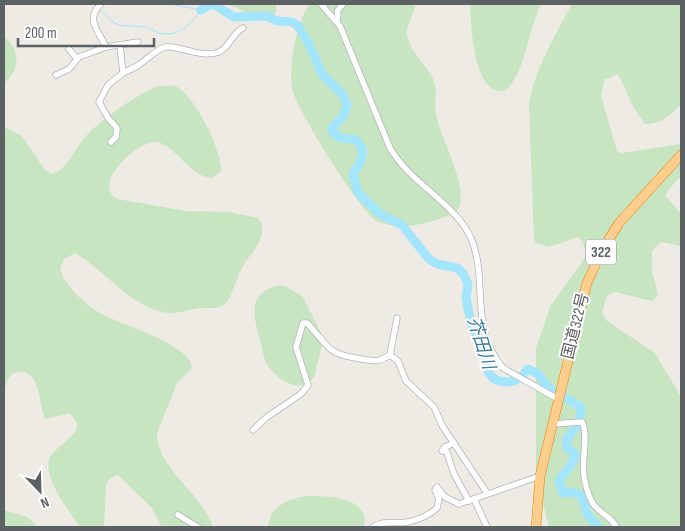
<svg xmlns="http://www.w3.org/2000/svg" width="685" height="531" viewBox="0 0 685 531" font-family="'Sofia Sans Condensed','Noto Sans JP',sans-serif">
<rect width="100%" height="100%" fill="#eeeae4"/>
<g fill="#c6e5c0">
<path d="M228 4H276V11L273 16 258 18Z"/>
<path d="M310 4H415C415 15 405 25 407 36 411 53 426 64 433 79 438 90 434 101 436 113 439 137 472 190 457 211 436 223 400 232 377 221 361 213 295 107 292 88 289 65 296 22 310 4Z"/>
<path d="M470 4H541C529 27 525 73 506 90 473 100 471 22 470 4Z"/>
<path d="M572 4H681V105C671 114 661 125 645 124L634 108 618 74 604 80 601 96 617 151 622 153 681 144V177L675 182 665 195 681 214V246L661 242 652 251V271L658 295 652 301 615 292 607 296 602 312 607 321 655 353 681 397V527H549L536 476V348L551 305 585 258 586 252 583 242 578 237 549 247 536 243 534 239 529 104C535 68 555 36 572 4Z"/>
<path d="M4 37C21 50 20 70 4 83Z"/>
<path d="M159 86C164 86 170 85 175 86 194 93 223 152 221 171L212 178C187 176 174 141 154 142 136 143 91 184 117 199L186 211 228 212 258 218C269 233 255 249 246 261 237 274 235 291 226 303 221 309 209 308 201 308 191 309 181 313 171 313 137 313 103 269 75 253L64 259 60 269C64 285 84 303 98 312 117 324 191 343 192 368L177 383 157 433C157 469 203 494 213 527H162L151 507 117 474 108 480 106 485 104 527H80C70 512 37 471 52 454 60 445 71 439 77 429V423L70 413 45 419C39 406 41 369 18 372 5 374 6 387 4 397V127L22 136 45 170 52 174C71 167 74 147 88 134 102 119 139 93 159 86Z"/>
<path d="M276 286H285L303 297 321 333 322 345 314 377C301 396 276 379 267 364 263 357 262 347 260 339 253 316 248 294 276 286Z"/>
<path d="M309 496C329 496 370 497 364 527H268C270 505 290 498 309 496Z"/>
<path d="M4 510 27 517 38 527H4Z"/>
</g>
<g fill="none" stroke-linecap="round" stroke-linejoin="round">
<path stroke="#a4e5fe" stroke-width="1" d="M100 10C119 31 122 24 145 27 150 28 155 32 160 33 178 38 192 23 201 10L169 4"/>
<g stroke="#a4e5fe" stroke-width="9">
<path d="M213 4 234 17 267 16 277 21 292 22 298 26 309 44 322 74 342 94 346 102 347 106 342 118 333 126 332 131 340 138 354 139C369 149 361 162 353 174L358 193 380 214 402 225 429 259 437 264 457 268 463 273 468 284 466 298 471 323 485 354 489 373 494 379C509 385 518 382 528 369L538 374 549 388 581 407C582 420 573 431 566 441L567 448 574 453 575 458 559 481 563 493 571 492 581 495 587 514 598 527"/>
<path d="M201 10 211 4"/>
</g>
<defs>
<g id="minor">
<path d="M101 4C85 19 98 30 106 47L138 42"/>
<path d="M321 4 340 26 390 148C410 183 456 204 471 238 489 281 468 327 503 368L558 399"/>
<path d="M337 22 338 10 343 4"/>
<path d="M120 46 123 73C128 70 135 68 140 64 149 58 155 50 165 47 176 44 201 59 219 52 230 47 232 33 243 28"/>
<path d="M69 49 77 59"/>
<path d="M56 75 69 69 79 57 106 47"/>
<path d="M111 142 116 137 117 128 108 118 99 102 108 85 123 73"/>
<path d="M390 355 398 361 406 381 434 407 443 427 487 493"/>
<path d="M390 355 397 318"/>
<path d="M552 424 582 422C589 435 581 460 584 476 585 485 589 498 594 505 601 514 612 517 616 527"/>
<path d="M253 430 267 417 301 394 308 385 296 347 303 323H307C331 348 324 353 361 359 376 361 376 363 390 355"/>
<path d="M445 447 454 474 469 501"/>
<path d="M442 451 445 447 454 443"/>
<path d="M474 499 487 527"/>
<path d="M178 515 198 527"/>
<path d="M373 527C384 519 396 525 408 522 418 520 429 515 437 508L439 499 435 490 437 487 445 497 459 504 540 476"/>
</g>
<path id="highway" d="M536 527 540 476 587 283 601 252 619 223 681 155"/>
</defs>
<use href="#minor" stroke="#b1b5b9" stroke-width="7"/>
<use href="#highway" stroke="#ef8003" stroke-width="10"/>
<use href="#minor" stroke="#fff" stroke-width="5.5"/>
<use href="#highway" stroke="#fbce8d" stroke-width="9"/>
</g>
<g text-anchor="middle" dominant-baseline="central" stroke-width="4" stroke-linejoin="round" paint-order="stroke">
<rect fill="#fff" stroke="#8d9092" stroke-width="1" x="586" y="239.5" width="30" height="25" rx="4"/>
<g font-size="15" font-weight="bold" fill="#5c6164">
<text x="601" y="252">322</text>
</g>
<g font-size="16" fill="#5c6164" stroke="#fff">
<text transform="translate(576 326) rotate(-76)">国道322号</text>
</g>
<g font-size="18" font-style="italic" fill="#3b7b9f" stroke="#fff">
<text transform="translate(481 343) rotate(72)">芥田川</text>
</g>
</g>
<rect width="685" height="531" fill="none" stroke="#5c6164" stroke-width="10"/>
<g transform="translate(40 491) rotate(157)" stroke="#ffffff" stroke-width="4" paint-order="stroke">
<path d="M0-4L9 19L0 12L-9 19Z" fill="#5c6164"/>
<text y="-8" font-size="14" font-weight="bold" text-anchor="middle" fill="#5c6164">N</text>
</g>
<path d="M18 38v8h136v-8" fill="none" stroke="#5c6164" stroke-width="2.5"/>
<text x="25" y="38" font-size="15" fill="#5c6164" stroke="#ffffff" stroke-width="4" paint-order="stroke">200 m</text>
</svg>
